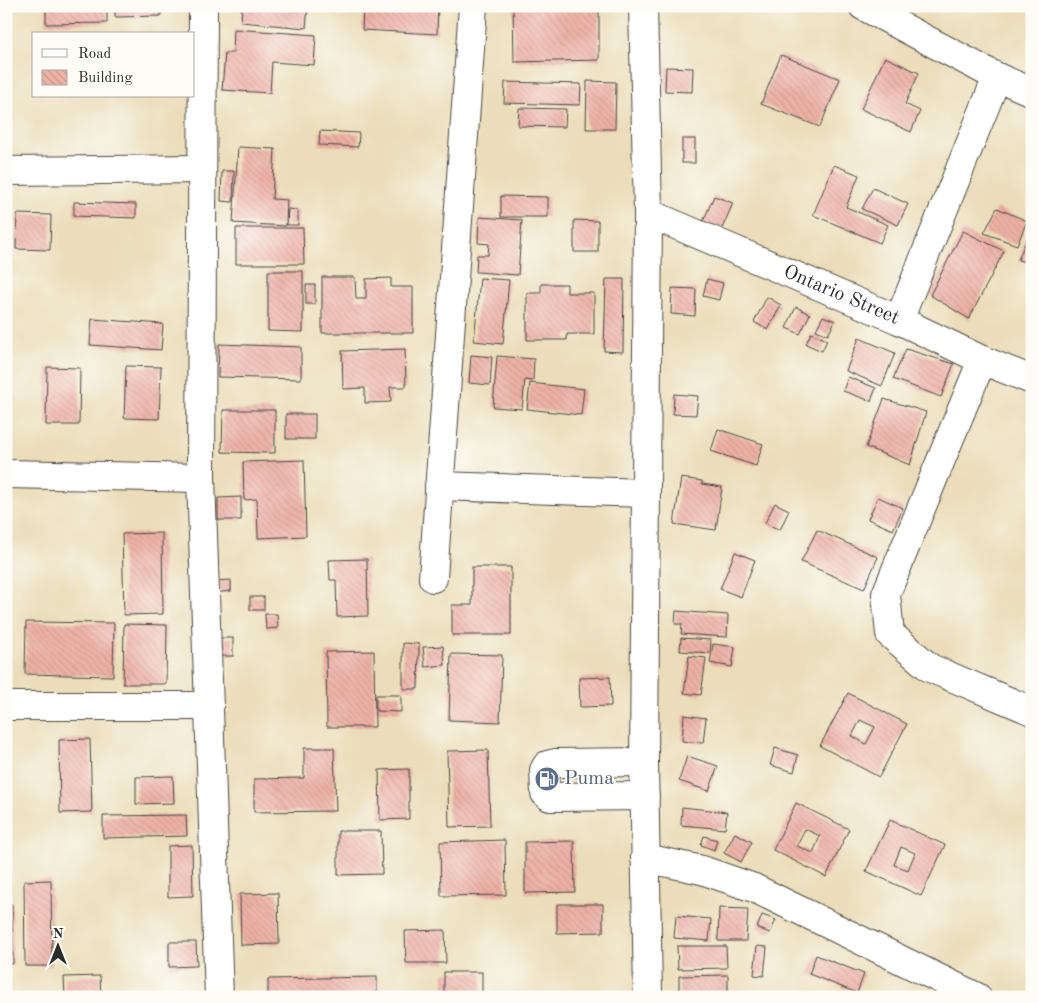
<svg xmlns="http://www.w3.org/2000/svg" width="1038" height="1003" viewBox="0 0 1038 1003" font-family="'Old Standard TT',serif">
<defs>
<pattern id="building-back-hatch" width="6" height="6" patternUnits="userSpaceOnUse" patternTransform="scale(1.25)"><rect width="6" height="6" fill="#eeb1a6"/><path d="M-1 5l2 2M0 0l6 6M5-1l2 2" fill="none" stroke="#cc988f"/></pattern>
</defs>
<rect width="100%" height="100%" fill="#fdfcf7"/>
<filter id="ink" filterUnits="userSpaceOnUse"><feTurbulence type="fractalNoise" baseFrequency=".02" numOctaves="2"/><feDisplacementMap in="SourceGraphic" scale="10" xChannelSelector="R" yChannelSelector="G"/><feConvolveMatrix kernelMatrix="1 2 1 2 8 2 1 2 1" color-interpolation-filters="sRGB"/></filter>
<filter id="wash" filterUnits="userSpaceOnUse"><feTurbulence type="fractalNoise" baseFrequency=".0096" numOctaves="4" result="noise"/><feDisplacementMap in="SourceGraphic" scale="20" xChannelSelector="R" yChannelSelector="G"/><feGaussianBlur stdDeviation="1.12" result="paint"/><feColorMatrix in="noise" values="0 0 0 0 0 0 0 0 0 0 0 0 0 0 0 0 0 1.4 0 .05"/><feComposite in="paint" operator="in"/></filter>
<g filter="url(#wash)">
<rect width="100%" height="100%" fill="#ebddb9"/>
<g id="blocks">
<g fill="url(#building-back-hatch)" fill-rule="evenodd">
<path d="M46 6H107V23L46 24Z"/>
<path d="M115 6H161V16L115 17Z"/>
<path d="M242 6H308L306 28 241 22Z"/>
<path d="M363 6H438L437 34 362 30Z"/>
<path d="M513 6H599V60L514 62Z"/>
<path d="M234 29 316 35 314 65 272 62 270 93 222 90 225 53H233Z"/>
<path d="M781 55 840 79 820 127 761 104Z"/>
<path d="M885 57 919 73 905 104 920 111 911 132 861 109Z"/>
<path d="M666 67 693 68 692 92 665 91Z"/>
<path d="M587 81 616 82 615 129H586Z"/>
<path d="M505 82 581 84 580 105 504 103Z"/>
<path d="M519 108 566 109 565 127 518 126Z"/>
<path d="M320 131 359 133 358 147 319 145Z"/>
<rect x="682" y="139" width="13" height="24"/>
<path d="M238 147 275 149 272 199 287 200 286 226 233 223Z"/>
<path d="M834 165 859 175 846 207 888 225 880 243 813 215Z"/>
<path d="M222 171H234L233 202 221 201Z"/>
<path d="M873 188 908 204 898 225 862 209Z"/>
<path d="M501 196 548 197V217H501Z"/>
<path d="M714 196 733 203 721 231 702 224Z"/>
<path d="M74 202 136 204V218L74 216Z"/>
<path d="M997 208 1027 221 1017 245 984 233Z"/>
<path d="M288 209 298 210V225H287Z"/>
<path d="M17 214 51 215 50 250 16 249Z"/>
<path d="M479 217 522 220 518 275 476 272 477 255H488L489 244 478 243Z"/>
<path d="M574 220 598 221V252H574Z"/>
<path d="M1032 226V264L1018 260Z"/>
<path d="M236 228H303L304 264H236Z"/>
<path d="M963 231 1004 251 969 319 930 295Z"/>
<path d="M268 271H303V332L268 331Z"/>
<path d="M322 277H355L356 299H366V279L391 278V287H413V333H322Z"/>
<path d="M480 278 509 280 503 344 474 341Z"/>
<path d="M606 279H624L623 352 604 351Z"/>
<path d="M707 279 723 283 719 300 703 296Z"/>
<path d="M541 284H567V293H594V334H567V340H527V293H541Z"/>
<rect x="306" y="285" width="9" height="19"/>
<path d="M672 288 696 289 695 316 671 314Z"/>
<path d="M767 297 781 305 768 330 754 322Z"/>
<path d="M796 307 810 314 800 334 786 328Z"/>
<path d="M823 316 835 321 828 335 816 330Z"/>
<path d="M92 319 163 324 161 350 90 345Z"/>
<path d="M811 333 827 340 822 351 806 344Z"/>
<path d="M859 338 895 353 882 386 846 371Z"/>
<path d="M219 344 301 347V379L218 377Z"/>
<path d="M405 349 406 387H390L391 402 365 403V388L343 389 342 351Z"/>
<path d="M906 349 954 364 941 397 893 379Z"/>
<path d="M471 355 492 357 490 385 469 383Z"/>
<path d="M497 356 534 359 533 381 525 380 522 409 493 407Z"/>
<path d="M126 366 161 367 159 419 124 418Z"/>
<path d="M47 367 80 368 79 425H46Z"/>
<path d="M848 377 876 388 871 401 843 391Z"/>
<path d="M530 383 584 389 581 415 527 409Z"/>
<path d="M674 394 698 396 696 415 673 414Z"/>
<path d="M884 399 926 412 910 465 866 447Z"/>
<path d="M223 410H275V453L222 452Z"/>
<rect x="286" y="414" width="29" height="25"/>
<path d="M718 429 763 444 756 466 711 451Z"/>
<path d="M304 460 306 536 258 538 257 499 244 500 243 462Z"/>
<path d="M681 478 702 481V484L722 487 716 530 674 524Z"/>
<path d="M241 497V520H218V498Z"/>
<path d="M878 497 903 508 893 530 868 519Z"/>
<path d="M775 503 789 510 780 530 765 523Z"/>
<path d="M817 530 878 557 864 589 801 562Z"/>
<path d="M162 533 163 614 124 615 122 534Z"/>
<path d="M735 552 755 560 741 597 720 589Z"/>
<path d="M367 559 368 616 337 617 336 580H330L329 560Z"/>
<path d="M472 567H511V635H452V605H472Z"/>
<path d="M231 580V591L214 593 213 581Z"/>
<rect x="250" y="597" width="14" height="13"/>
<path d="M676 611 728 615 727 637 681 634 682 624H675Z"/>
<path d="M265 614H277L278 628 266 629Z"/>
<path d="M26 622 114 623 113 676 25 674Z"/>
<path d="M124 624 167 625 166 684H123Z"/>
<rect x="215" y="638" width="18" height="18"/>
<path d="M681 638 711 640 710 653 680 651Z"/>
<path d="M403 643 419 644 418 689H403Z"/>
<path d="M713 644 735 647 732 667 710 663Z"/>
<path d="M443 646 445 665 425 667 423 647Z"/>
<path d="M374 651 375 727H327L326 652Z"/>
<path d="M451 654 502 655 500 722 449 720Z"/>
<path d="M689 656 706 658 701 695 684 693Z"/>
<path d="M610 677 611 706 580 707 579 678Z"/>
<path d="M848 693 907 724 879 777 820 746ZM860 720 875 727 866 744 852 736Z"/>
<path d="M376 695H401V712L376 711Z"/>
<path d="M684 715 706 718 703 743 682 741Z"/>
<path d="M90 739 92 812 60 813 59 740Z"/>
<path d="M304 748H334L336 811 254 812V779L304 778Z"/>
<path d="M775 748 798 755 794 772 770 765Z"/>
<path d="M488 750 490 826 449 827 447 751Z"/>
<path d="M687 756 718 766 709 791 679 781Z"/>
<path d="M409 769V819L380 820 379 770Z"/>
<path d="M173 776 174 803 136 804V777Z"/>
<path d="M796 803 849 829 826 877 773 850ZM805 829 820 836 813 853 797 846Z"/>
<path d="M682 807 727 812 725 829 681 825Z"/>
<path d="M186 815 187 836 103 838V816Z"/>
<path d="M890 820 945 845 921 896 866 871ZM901 847 915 853 908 870 894 865Z"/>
<path d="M338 831H381L382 874 338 875Z"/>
<path d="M735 833 752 842 741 862 724 853Z"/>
<path d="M6 836H9L10 894H6Z"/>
<path d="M704 836 717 840 714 850 701 845Z"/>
<path d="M505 840 506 895 441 896 440 842Z"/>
<path d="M574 841 575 892 525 893V842Z"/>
<path d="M192 845 193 896 168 897V846Z"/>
<path d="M51 880 52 966H25L24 881Z"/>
<path d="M278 893 279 944 241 945 240 894Z"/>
<path d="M6 904H12L13 964H6Z"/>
<path d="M557 904H603V932L557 933Z"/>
<path d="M719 908 748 909 746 941H718Z"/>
<path d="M762 915 776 920 770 933 757 928Z"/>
<path d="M676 916 711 919 709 941 674 938Z"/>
<path d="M445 930 446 963H406L405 931Z"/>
<path d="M169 942H196L197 966 169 967Z"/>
<path d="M677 946H726L727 968 678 969Z"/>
<path d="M757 946 767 947 764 976 754 975Z"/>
<path d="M816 955 864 974 857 993 809 974Z"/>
<rect x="444" y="972" width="38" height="25"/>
<path d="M728 975V997H679V976Z"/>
<path d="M100 976 101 997H65L64 977Z"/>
<path d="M377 977V997H268V979Z"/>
</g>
</g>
</g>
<g filter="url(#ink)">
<use href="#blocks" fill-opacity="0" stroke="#484640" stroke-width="1"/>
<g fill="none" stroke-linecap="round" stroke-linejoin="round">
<defs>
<g id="minor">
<path d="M203 6 201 478 219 997"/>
<path d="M643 6 648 213 644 762 648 997"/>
<path d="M863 6 997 77 1032 92"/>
<path d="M6 171 201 169"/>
<path id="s1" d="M648 213 899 320 982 360 1032 380"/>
<path d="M899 320 997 77"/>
<path d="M982 360 886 594 890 634 930 668 1032 711"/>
<path d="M6 474 201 478"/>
<path d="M439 486 645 493"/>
<path d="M433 578 473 6"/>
<path d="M6 706H209"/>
<path d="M644 762 555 763 547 765 544 770 545 793 550 797 645 796"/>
<path d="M645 858 702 870 754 888 977 997"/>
</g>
</defs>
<use href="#minor" stroke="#484640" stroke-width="30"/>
<use href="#minor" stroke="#fff" stroke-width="28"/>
</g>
</g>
<defs>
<symbol id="fuel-disc" viewBox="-11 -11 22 22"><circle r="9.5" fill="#5c6f8a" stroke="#fdfcf7"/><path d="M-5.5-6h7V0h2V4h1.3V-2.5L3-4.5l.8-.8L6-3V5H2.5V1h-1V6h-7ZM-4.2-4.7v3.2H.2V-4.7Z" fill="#fff"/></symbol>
</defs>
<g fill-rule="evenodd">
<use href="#fuel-disc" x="533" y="765" width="28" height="28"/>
</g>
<g text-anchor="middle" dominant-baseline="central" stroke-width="4" stroke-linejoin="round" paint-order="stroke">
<g font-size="20" fill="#2b2b2b" stroke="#fdfcf7">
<text stroke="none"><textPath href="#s1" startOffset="210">Ontario Street</textPath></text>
</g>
<g font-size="20" fill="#4e5e75" stroke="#fdfcf7" text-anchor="start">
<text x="564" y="779">Puma</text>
</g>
</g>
<rect width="1038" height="1003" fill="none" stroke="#fdfcf7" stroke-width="25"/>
<rect x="32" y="32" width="162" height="65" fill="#fdfcf7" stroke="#a9a8a5"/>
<rect x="42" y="49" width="25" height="8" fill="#ffffff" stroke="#a9a8a5"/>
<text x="78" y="58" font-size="15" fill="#2b2b2b">Road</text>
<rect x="42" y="70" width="25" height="15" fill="url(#building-back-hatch)" stroke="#a9a8a5"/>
<text x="78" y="82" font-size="15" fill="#2b2b2b">Building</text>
<g transform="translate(58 946)" stroke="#fdfcf7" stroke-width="4" paint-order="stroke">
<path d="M0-4L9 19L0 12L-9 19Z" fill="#2b2b2b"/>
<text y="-8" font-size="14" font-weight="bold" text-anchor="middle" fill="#2b2b2b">N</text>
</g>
</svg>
